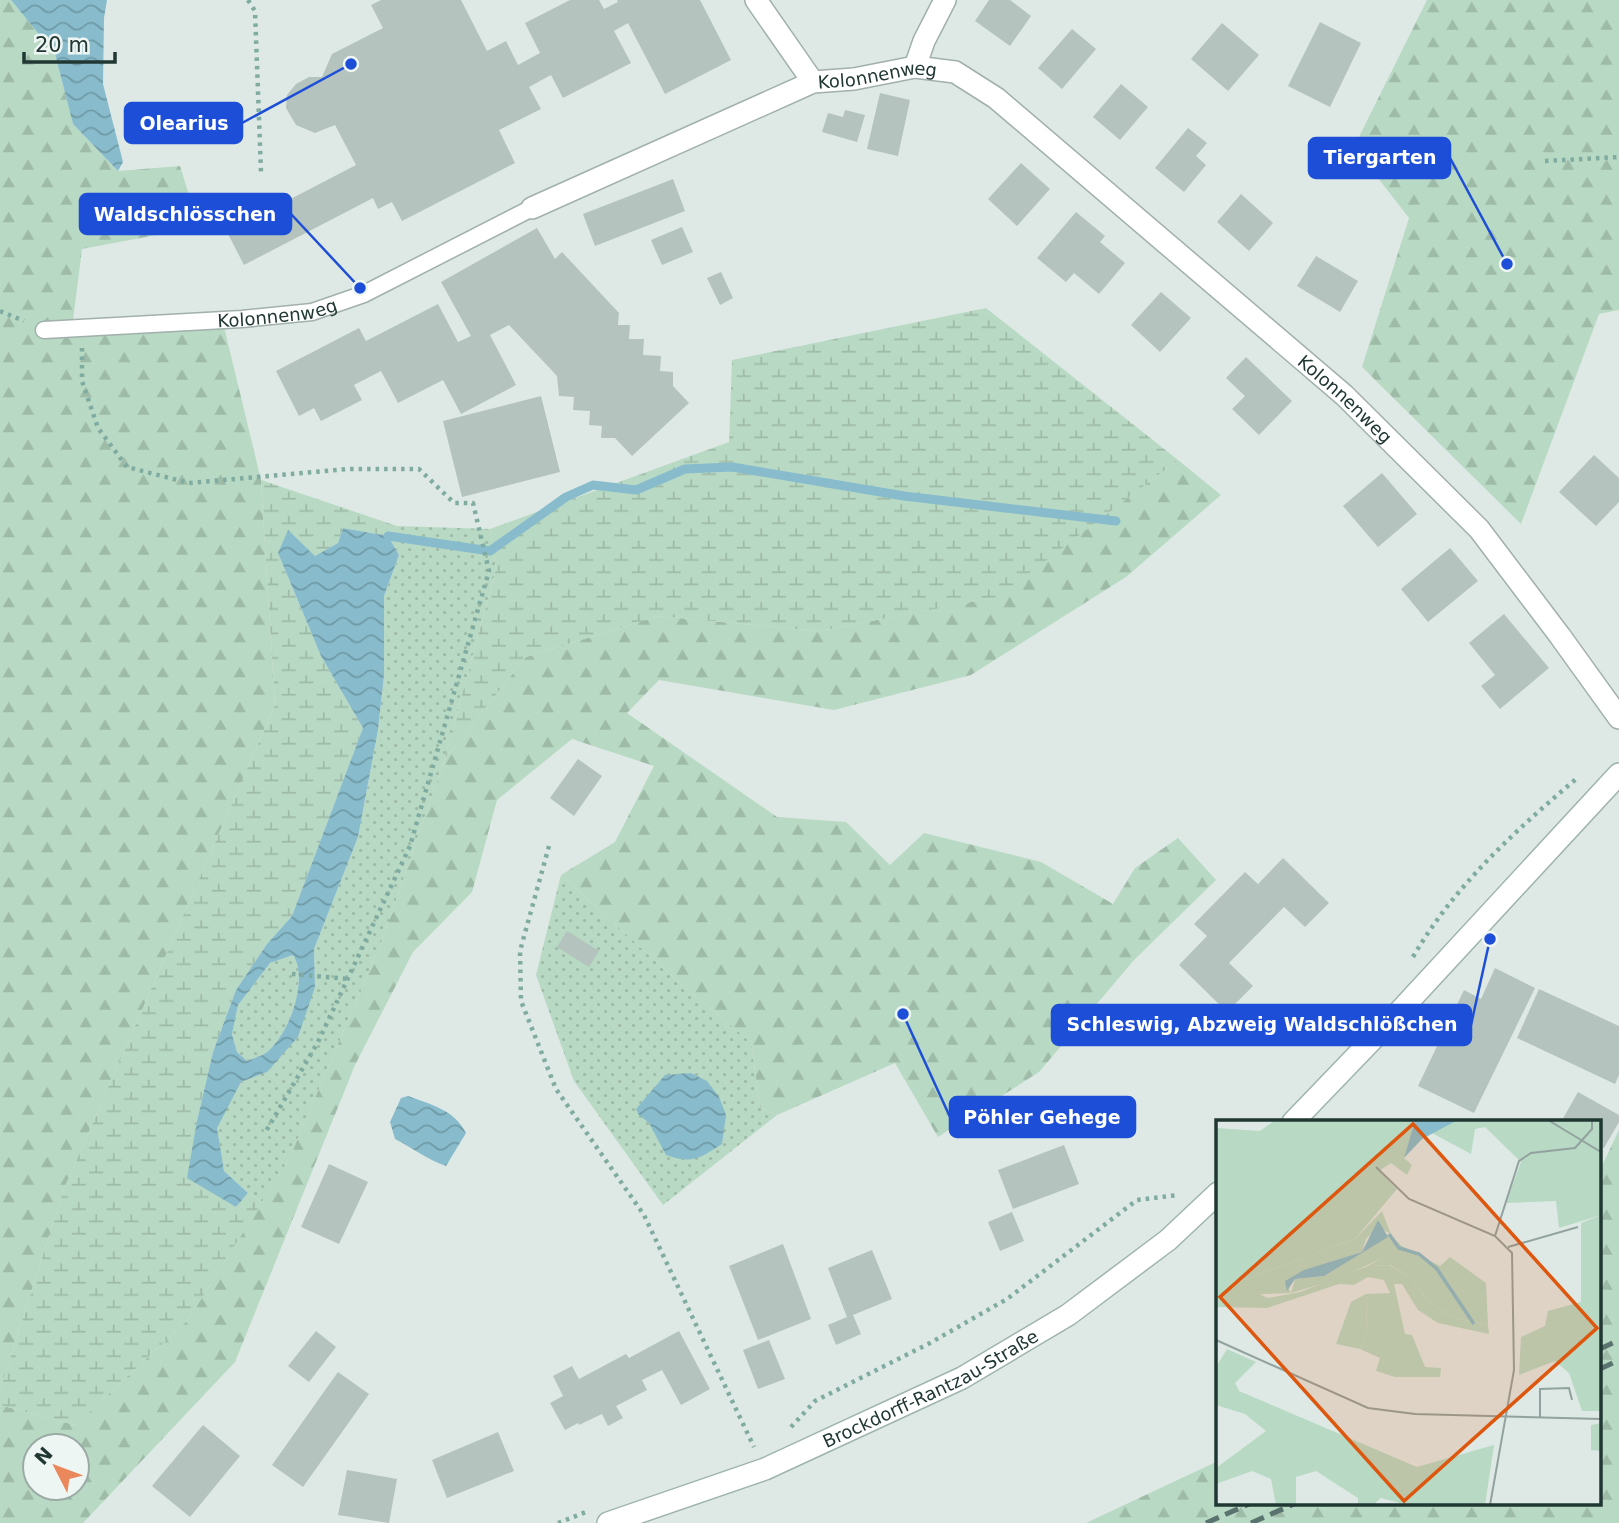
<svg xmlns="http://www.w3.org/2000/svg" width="1619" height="1523" viewBox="0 0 1619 1523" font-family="'DejaVu Sans',sans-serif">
<defs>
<pattern id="grass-dots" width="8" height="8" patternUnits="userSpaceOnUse" patternTransform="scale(1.75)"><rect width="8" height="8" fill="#b8d9c3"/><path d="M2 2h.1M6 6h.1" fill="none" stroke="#9ebba8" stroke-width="1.8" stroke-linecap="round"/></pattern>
<pattern id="forest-firs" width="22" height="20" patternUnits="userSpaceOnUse" patternTransform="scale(1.75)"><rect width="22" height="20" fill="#b8d9c3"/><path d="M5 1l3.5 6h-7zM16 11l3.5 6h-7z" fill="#9ebba8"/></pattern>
<pattern id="wetland-marsh" width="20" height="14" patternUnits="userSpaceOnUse" patternTransform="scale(1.75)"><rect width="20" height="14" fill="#b8d9c3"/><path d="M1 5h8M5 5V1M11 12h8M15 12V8" fill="none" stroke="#9ebba8"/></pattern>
<pattern id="water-waves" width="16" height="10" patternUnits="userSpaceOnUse" patternTransform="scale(1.75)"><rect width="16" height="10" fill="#88bccc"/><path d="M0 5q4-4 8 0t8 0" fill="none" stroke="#6f9aa6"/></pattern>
</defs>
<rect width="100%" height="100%" fill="#dee9e5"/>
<g fill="url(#grass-dots)">
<path d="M397 526 490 529 496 569 445 758 383 938 290 1157 262 1202 248 1193 224 1171 216 1128 241 1082 267 1072 315 987 314 949 358 837 378 730 384 675V596L399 555 388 536Z"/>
<path d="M561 875 683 986 751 1042 760 1107 777 1115 663 1205 574 1081 536 975Z"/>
<path d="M293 955C309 978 289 1035 268 1051 262 1056 253 1058 247 1061L237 1052 232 1033 238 1005 270 963Z"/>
</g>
<g fill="url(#forest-firs)" fill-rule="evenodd">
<path d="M0 0H11L55 54 73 124 118 171 180 166 199 227 82 249 71 336 224 327 261 480 275 705 64 1189 0 1390Z"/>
<path d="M1427 0H1619V310L1599 314 1521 524 1362 367 1409 218 1354 147Z"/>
<path d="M1178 460 1221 495 1126 577 971 675 834 710 659 680 627 713 777 817 846 822 890 865 924 833 1041 862 1113 904 1135 868 1178 838 1216 880 1134 960 1039 1072 938 1137 895 1063 777 1115 760 1107 751 1042 683 986 561 875 615 842 654 766 572 739 497 800 472 892 413 952 355 1065 235 1362 83 1523H0V1405L75 1425 188 1320 290 1157 383 938 445 758 526 657 658 616 819 631 997 597ZM35 1446H77V1488H35Z"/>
<path d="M1619 1130V1523H1086L1218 1461V1504H1600V1170Z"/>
</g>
<g fill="url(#wetland-marsh)">
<path d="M986 308 1178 460 998 597 819 631 658 616 526 657 445 758 496 569 490 529 729 442 732 360Z"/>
<path d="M261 480 397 526 388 536 343 528 338 543 315 556 278 553 321 656 363 728 292 916 267 944 236 990 213 1052 197 1121 236 1207 248 1193 262 1202 188 1320 75 1425 0 1405V1390L64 1189 275 705Z"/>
</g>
<g fill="url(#water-waves)" fill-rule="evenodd">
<path d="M11 0H107L104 18 103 84 123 162 118 171 73 124 55 54Z"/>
<path d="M343 528 388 536 399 555 384 596V675L378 730 358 837 314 949 315 987 298 1037 267 1072 241 1082 217 1128 224 1171 248 1193 236 1207 187 1178 197 1121 213 1052 236 990 267 944 292 916 363 728 321 656 278 553 288 530 315 556 338 543ZM293 955C309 979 289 1035 267 1052 262 1056 253 1058 247 1061L237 1052 232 1034 238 1005 270 963Z"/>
<path d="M691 1073 707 1081 719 1097 726 1115 722 1144C699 1159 692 1164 666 1155L649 1123 639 1115 636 1109 665 1075Z"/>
<path d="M408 1096C430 1104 455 1110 466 1133L446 1166C428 1160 413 1148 395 1139L390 1122 401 1098Z"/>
</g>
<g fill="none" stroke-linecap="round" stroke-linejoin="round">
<path stroke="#88bccc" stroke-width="9" d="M388 536 490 551 566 497 593 485 636 490 685 469 732 467 904 496 1116 521"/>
</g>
<g fill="#b4c3be">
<path d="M381 0H461L487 51 506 41 518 65 540 53 525 23 570 0H599L604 9 618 2 617 0H700L731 60 665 94 628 23 614 31 631 63 563 98 551 75 529 87 541 109 499 130 515 163 402 221 392 202 378 209 373 198 244 265 227 232 356 165 335 125 315 133 296 125 286 108 287 95 296 84 309 77H322L332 54 383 28 371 5Z"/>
<path d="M989 0H1010L1031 16 1010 46 975 21Z"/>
<path d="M1320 22 1361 43 1330 107 1288 86Z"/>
<path d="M1222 23 1259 55 1228 91 1191 59Z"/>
<path d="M1072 29 1096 49 1062 89 1038 68Z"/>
<path d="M1121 84 1148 107 1120 140 1093 117Z"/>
<path d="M880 93 910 100 898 156 867 149Z"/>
<path d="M845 110 865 115 857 142 822 132 828 113 843 117Z"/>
<path d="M1188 128 1207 143 1196 156 1206 165 1184 192 1155 168Z"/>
<path d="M1021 163 1050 189 1017 226 988 199Z"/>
<path d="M673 179 685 211 595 246 583 214Z"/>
<path d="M1241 194 1273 223 1249 251 1217 222Z"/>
<path d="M1076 212 1105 236 1100 242 1125 263 1099 294 1074 273 1066 282 1037 258Z"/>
<path d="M682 227 693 252 662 265 651 240Z"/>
<path d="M537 228 555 259 562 252 619 313 618 325H630L629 339H644L643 355 661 356 660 371 673 372V386L689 403 632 456 615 438H601L602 426 589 425 590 411 573 410 574 397 559 396 557 376 509 325 490 335 516 385 461 414 443 380 398 403 381 371 354 385 362 400 321 421 314 408 299 416 276 371 359 328 366 341 438 304 458 342 471 336 441 282Z"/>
<path d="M1316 256 1358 281 1340 312 1297 286Z"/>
<path d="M721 272 733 298 720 305 707 278Z"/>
<path d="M1161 292 1191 318 1160 352 1131 325Z"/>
<path d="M1246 357 1292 401 1259 435 1232 409 1245 396 1226 378Z"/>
<path d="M541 396 560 472 462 497 443 421Z"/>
<path d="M1594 455 1619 478V502L1596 526 1559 492Z"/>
<path d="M1382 473 1417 514 1378 547 1343 506Z"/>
<path d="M1450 548 1478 581 1428 622 1401 589Z"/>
<path d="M1504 614 1549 668 1500 709 1481 686 1495 675 1469 643Z"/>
<path d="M578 759 602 776 574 816 550 798Z"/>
<path d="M1283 858 1329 903 1305 927 1284 907 1229 963 1253 986 1227 1012 1179 965 1207 936 1194 924 1245 872 1258 884Z"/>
<path d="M567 931 599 951 589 967 557 947Z"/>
<path d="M1495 968 1535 988 1474 1113 1418 1086 1464 990 1481 999Z"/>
<path d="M1539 989 1619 1026V1075L1615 1084 1517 1038Z"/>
<path d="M1578 1092 1619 1115V1122L1604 1148 1600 1146V1122H1561Z"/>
<path d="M1064 1145 1079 1184 1013 1209 998 1170Z"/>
<path d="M329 1164 368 1182 339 1244 301 1227Z"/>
<path d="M1012 1212 1024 1241 1000 1251 988 1222Z"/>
<path d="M783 1244 811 1319 758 1340 729 1266Z"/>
<path d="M872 1250 892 1299 853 1315 861 1334 836 1345 828 1325 847 1317 828 1268Z"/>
<path d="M316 1331 336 1347 309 1382 288 1366Z"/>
<path d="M679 1331 710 1389 681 1405 662 1370 642 1380 647 1390 616 1406 623 1418 608 1426 602 1414 579 1425 578 1423 565 1430 550 1403 563 1396 553 1376 572 1366 579 1379 626 1354 629 1358Z"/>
<path d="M769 1340 785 1379 758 1389 743 1350Z"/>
<path d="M338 1372 369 1394 303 1487 272 1465Z"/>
<path d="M203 1425 240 1456 190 1517 152 1486Z"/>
<path d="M498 1432 514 1471 447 1498 432 1460Z"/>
<path d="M347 1470 397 1479 389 1523 338 1515Z"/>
</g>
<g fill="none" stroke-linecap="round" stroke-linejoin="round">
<defs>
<g id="lane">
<path id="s1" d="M44 330 242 319 312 312 364 294 532 208"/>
</g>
<g id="street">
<path d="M756 0 813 82"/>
<path d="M915 67 924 41 945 0"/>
<path id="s2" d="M532 208 813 82 854 79 915 67 955 72 996 98 1344 395 1479 529 1560 636 1619 718"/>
</g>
<g id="secondary">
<path d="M1293 1122 1398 1013 1619 774"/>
<path id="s3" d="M608 1523 765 1469 962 1378 1068 1315 1168 1240 1218 1193"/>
</g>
</defs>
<use href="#lane" stroke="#a1b0ac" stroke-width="19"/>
<use href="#street" stroke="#a1b0ac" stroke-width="24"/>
<use href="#secondary" stroke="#9eb4ad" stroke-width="24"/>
<g stroke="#80aba1" stroke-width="4.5" stroke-dasharray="3.5 5" stroke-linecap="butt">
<path d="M248 0 255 11 261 172"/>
<path d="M1545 161 1619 157"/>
<path d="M0 311 24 321"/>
<path d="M82 348V381L98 428 127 467 189 483 347 469H419L454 503H473L489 571 410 846 318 1042 265 1133"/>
<path d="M549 846 520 951 521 1001 556 1089 644 1215 754 1447"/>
<path d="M1413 957C1454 886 1515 831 1576 779"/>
<path d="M292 974 348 979"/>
<path d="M791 1427 815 1401 930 1343 1007 1299 1137 1200 1178 1195"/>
<path d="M558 1523 586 1512"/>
</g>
<use href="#lane" stroke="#fff" stroke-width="16"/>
<use href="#street" stroke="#fff" stroke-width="21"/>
<use href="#secondary" stroke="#fff" stroke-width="21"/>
<g stroke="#5b736f" stroke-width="5" stroke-dasharray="14 7" stroke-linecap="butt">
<path d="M1600 1349 1619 1340"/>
<path d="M1600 1369 1619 1360"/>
<path d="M1206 1523 1249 1504"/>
<path d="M1251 1523 1294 1504"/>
</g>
</g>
<g text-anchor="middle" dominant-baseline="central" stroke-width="6" stroke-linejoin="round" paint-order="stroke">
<g font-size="18" fill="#203733" stroke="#eef6f3">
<text stroke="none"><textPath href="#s2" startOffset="373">Kolonnenweg</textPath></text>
<text stroke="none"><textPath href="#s1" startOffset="234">Kolonnenweg</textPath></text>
<text stroke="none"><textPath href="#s2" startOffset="961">Kolonnenweg</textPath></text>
<text stroke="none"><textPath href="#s3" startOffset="350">Brockdorff-Rantzau-Straße</textPath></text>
</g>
</g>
<g transform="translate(1216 1120)">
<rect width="385" height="385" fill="#dee9e5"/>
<path d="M242 0H385V95L343 108 340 81 290 83 305 42 269 7 259 9 255 34 216 13ZM173 114 186 126 181 131 122 159 75 173 79 159 108 156ZM150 174 151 217 144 229 120 224 135 182Z" fill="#b8d9c3"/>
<path d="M59 0H199L188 38 196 45 191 55 175 43 163 51 181 69 139 119 19 163 52 178 84 172 152 146 173 145 194 157 210 179 235 197 272 205 273 214 222 203 202 190 186 164H178L189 214 196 215 209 247 225 248 224 257H179L160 251 164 238 144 229 151 217 150 174 174 173 168 160 152 157 138 165 123 164 51 188 0 187V8L44 11ZM385 95V291H366L353 253 339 241 303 255 305 217 329 206 332 191 365 182V103ZM11 229 40 242 19 263 23 271 201 347 278 325 269 385H191L165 378 157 385H142V378L100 351 80 357V385H60L55 359 36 351 0 364V348L50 311 29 294 0 285V247ZM385 303V331L375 330V305Z" fill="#b8d9c3"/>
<path d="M166 91 175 114 162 107 150 119 146 132 78 156 69 161 75 173 25 175 19 163 139 119ZM186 126 224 146 234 137 270 163 272 205 235 197 210 179 194 157 174 145 152 146Z" fill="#b8d9c3"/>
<path d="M199 0H242L206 19 188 38ZM162 100 172 117 108 156 79 159 71 171 69 161 88 150 146 132Z" fill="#88bccc"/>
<path fill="none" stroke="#88bccc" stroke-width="3.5" d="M173 114 183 128 203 134 221 149 258 204"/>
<path fill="none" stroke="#92a29e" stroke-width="2" d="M332 0 385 32M160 47 193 79 279 116 296 133 298 250 274 385M279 116 303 41 315 33 359 28 376 9V0M292 127 362 107M0 220 152 288 199 294 385 299M324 297V269L353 268 356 280"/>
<path fill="#de570e" fill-opacity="0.15" stroke="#de570e" stroke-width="3.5" d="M197 4 381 208 188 381 4 177Z"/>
<rect width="385" height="385" fill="none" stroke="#203733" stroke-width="3.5"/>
</g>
<path fill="none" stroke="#1d4ed8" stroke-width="2.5" d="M351 64L242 123M1507 264L1450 158M360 288L291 214M1490 939L1471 1025M903 1014L950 1117"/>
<g fill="#1d4ed8" stroke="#eef6f3" stroke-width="2.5">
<circle cx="351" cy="64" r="7"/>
<circle cx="1507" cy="264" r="7"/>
<circle cx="360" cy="288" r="7"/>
<circle cx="1490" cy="939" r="7"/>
<circle cx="903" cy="1014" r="7"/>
</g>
<g fill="#1d4ed8" stroke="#1d4ed8" stroke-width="2.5">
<rect x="125" y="103" width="117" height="40" rx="7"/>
<rect x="1309" y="138" width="141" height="40" rx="7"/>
<rect x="80" y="194" width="211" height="40" rx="7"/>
<rect x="1052" y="1005" width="419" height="40" rx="7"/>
<rect x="950" y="1097" width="185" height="40" rx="7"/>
</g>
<g font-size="19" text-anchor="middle" font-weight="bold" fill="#fff">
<text x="184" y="130">Olearius</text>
<text x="1380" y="164">Tiergarten</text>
<text x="185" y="221">Waldschlösschen</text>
<text x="1262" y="1031">Schleswig, Abzweig Waldschlößchen</text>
<text x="1042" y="1124">Pöhler Gehege</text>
</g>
<g transform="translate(56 1467) rotate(312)"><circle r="33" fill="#eef6f3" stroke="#9caaa6" stroke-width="2"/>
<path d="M0-5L12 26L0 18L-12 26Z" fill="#ea885b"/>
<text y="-10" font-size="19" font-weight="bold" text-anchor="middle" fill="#203733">N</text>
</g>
<path d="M24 52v10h91v-10" fill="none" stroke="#203733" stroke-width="3.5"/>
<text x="35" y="52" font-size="21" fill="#203733" stroke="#eef6f3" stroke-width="5" paint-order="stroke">20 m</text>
</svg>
